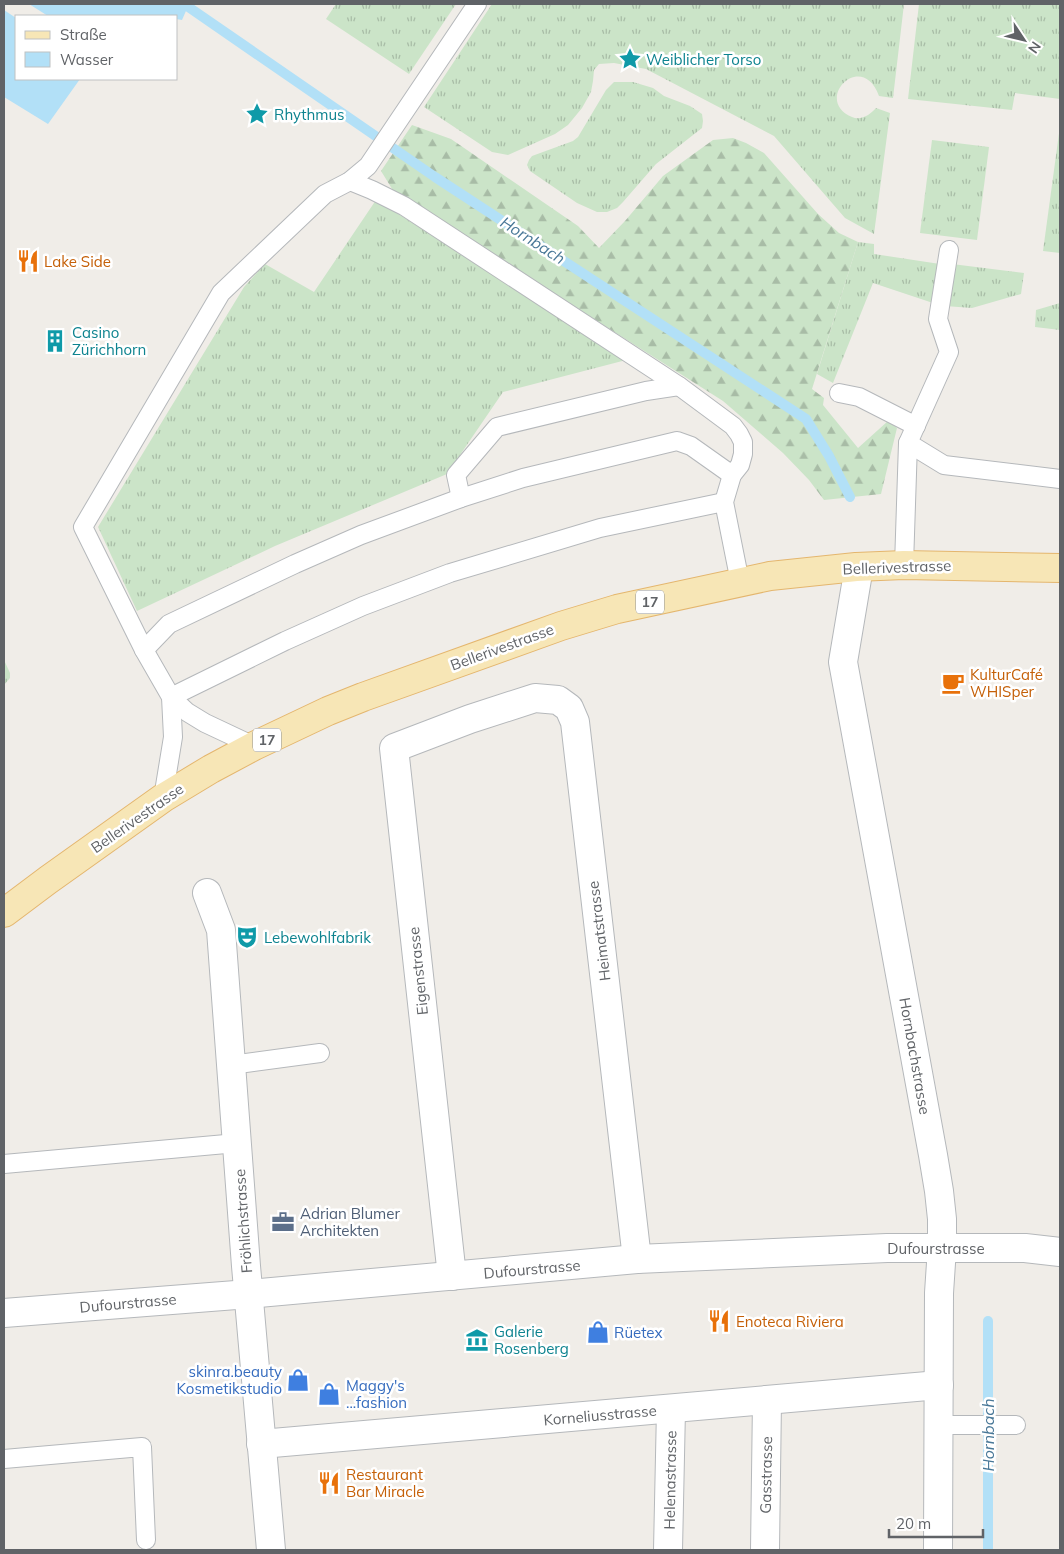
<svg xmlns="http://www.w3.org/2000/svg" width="1064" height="1554" viewBox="0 0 1064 1554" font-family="Mulish,sans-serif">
<defs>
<pattern id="grass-tufts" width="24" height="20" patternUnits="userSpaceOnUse" patternTransform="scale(1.25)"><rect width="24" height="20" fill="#cbe4c8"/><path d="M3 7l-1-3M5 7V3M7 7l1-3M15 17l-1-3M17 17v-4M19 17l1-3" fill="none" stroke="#a8bca6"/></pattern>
<pattern id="forest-firs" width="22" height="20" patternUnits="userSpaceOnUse" patternTransform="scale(1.25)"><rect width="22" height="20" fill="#cbe4c8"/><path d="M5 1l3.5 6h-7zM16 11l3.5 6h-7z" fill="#a8bca6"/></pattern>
</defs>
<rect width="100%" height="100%" fill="#f0ede8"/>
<g fill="url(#grass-tufts)">
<path d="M336 4H456L409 74 326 19Z"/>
<path d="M492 4H904L893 98 879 96C862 49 812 100 852 117 861 121 871 114 876 108L890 113 874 234 845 218 774 136 646 69 614 63 599 64 594 70 593 81 591 92 582 108 568 125 555 134 508 155 492 152 424 107Z"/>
<path d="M919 4H1060V99L1015 93 1012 110 908 99Z"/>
<path d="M614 82H633L653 88 664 96 690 106 702 114 703 121 702 128 656 164 623 202 617 208 607 212H597L577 203 530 171 527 165 529 160 532 156 573 141 578 137 606 90Z"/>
<path d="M1060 126V253L1043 251Z"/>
<path d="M932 140 989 147 977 240 920 233Z"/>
<path d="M376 200 630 359 503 392 447 474 275 546 137 611 98 527 244 287 265 264 314 292Z"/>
<path d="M858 242 874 244V254L940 264 933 303 873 283 833 383 817 374Z"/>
<path d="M952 264 1024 273 1021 294 972 308 945 306Z"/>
<path d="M1060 303V330L1035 327 1036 310Z"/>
<path d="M4 660 10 673V678L4 685Z"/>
</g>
<path fill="url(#forest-firs)" d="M412 125 451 139 578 226 599 248 625 221 663 176 713 140 733 138 746 143 764 153 818 214 839 233 858 242 812 389 824 398 823 405 858 448 888 421 897 428 881 494 824 500 809 480 783 453 723 401 394 192 381 171Z"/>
<path fill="#b2e0f7" d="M4 4H189L182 20 176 19V16H16V79H80L48 124 4 97Z"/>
<path fill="#f0ede8" d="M4 4H29L48 16H16V18L4 10Z"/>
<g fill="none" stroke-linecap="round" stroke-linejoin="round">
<g stroke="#b2e0f7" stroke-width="10">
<path d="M184 4 435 177 806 419 829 456 850 497"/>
<path d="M988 1550V1321"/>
</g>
<defs>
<g id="lane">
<path d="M350 181 372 190 404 206 679 386 733 426 739 434 743 442V454L740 465 732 475 724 502 740 582"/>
<path d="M839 393 859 397 916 426"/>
<path d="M908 443 944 465 1060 479"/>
<path d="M461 498 456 475 497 427 646 391 679 386"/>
<path d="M904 565 908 443 949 352 938 319 949 250"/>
<path d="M144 650 169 624 295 564 361 535 461 498 523 478 677 441 691 446 732 475"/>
<path d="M254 746 205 723 187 712 171 697 285 641 363 606 450 573 600 528 724 502"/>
<path d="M163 798 173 737 171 697 144 650 83 527 221 293 325 194 350 181 368 166 477 4"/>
<path d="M231 1065 320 1053"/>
<path d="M4 1164 237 1143"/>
<path d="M939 1425H1016"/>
<path d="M4 1459 142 1447 146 1540"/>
</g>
<g id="street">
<path d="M859 567 843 662 933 1155 939 1191 942 1219V1248L939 1293 938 1550"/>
<path d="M207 893 221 930 246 1266 271 1550"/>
<path d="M452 1276 394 748 470 719 535 698 558 700 569 708 575 722 637 1259"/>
<path d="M4 1313 249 1294 637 1259 887 1248H1025L1060 1252"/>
<path d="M261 1444 939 1385"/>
<path d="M668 1550 671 1409"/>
<path d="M765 1550 767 1400"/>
</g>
<path id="primary" d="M4 913 48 880 163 798 211 769 254 746 328 711 363 697 561 626 617 609 770 576 856 567 904 565 1060 568"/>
</defs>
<use href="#lane" stroke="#b5b8bb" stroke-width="20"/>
<use href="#street" stroke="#b5b8bb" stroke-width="30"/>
<use href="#primary" stroke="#e4b66e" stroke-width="30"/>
<use href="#lane" stroke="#fff" stroke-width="18"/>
<use href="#street" stroke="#fff" stroke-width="28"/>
<use href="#primary" stroke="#f7e6b6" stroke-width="28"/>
</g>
<defs>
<symbol id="sight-bare" viewBox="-9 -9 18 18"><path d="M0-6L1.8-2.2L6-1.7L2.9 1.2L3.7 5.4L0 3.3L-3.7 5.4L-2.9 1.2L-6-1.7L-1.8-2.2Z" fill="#0f9aa8" stroke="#fff" stroke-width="2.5" paint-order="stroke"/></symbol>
<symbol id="restaurant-bare" viewBox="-9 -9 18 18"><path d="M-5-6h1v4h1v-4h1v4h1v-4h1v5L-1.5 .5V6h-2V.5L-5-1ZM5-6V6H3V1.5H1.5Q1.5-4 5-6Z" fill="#e8710a" stroke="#fff" stroke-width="2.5" paint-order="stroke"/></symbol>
<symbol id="building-bare" viewBox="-9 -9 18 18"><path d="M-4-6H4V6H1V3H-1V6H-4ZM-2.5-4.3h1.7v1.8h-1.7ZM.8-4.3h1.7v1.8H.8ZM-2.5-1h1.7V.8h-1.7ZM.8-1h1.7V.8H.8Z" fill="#0f9aa8" stroke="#fff" stroke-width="2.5" paint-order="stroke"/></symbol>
<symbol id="cafe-bare" viewBox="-9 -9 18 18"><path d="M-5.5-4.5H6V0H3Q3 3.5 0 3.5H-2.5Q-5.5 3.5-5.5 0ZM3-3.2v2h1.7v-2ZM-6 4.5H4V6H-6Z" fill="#e8710a" stroke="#fff" stroke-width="2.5" paint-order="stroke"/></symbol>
<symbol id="theatre-bare" viewBox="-9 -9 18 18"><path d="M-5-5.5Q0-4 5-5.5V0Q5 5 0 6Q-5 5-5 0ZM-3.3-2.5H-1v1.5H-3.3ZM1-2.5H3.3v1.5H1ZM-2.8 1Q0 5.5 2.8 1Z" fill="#0f9aa8" stroke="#fff" stroke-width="2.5" paint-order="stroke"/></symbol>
<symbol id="office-bare" viewBox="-9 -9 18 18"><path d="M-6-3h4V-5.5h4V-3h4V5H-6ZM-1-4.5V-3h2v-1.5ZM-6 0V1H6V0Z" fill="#5c6f8a" stroke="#fff" stroke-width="2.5" paint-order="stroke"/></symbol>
<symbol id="shop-bare" viewBox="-9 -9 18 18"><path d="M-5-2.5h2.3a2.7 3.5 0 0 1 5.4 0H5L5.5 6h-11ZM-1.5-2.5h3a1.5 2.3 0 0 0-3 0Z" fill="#3f7fe0" stroke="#fff" stroke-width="2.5" paint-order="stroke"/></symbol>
<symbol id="museum-bare" viewBox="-9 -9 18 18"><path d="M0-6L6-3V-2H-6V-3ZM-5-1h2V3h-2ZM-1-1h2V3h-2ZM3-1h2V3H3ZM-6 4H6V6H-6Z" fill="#0f9aa8" stroke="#fff" stroke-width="2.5" paint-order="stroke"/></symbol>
</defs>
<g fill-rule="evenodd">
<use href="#sight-bare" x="614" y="43" width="32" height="32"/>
<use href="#sight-bare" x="241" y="98" width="32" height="32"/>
<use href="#restaurant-bare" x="12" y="245" width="32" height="32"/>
<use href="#building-bare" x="39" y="325" width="32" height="32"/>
<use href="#cafe-bare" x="937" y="667" width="32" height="32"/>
<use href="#theatre-bare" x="231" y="921" width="32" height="32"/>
<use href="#office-bare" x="267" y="1206" width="32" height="32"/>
<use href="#restaurant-bare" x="703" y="1305" width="32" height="32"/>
<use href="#shop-bare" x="582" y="1316" width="32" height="32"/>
<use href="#museum-bare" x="461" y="1324" width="32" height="32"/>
<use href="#shop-bare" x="282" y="1364" width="32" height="32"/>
<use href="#shop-bare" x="313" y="1378" width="32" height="32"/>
<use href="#restaurant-bare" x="313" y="1467" width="32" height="32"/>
</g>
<g text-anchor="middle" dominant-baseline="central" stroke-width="5" stroke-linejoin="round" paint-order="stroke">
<g fill="#fff" stroke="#909295" stroke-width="1">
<rect x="636" y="590.5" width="28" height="23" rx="4"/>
<rect x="253" y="728.5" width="28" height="23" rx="4"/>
</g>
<g font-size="14" font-weight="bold" fill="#606367">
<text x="650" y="602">17</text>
<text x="267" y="740">17</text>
</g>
<g font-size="15" fill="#0d838f" stroke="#fff" text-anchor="start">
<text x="646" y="59">Weiblicher Torso</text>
<text x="274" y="114">Rhythmus</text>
<text x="72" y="332">Casino<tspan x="72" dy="17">Zürichhorn</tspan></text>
<text x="264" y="937">Lebewohlfabrik</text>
<text x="494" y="1331">Galerie<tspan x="494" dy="17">Rosenberg</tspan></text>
</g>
<g font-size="15" fill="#c56008" stroke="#fff" text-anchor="start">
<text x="44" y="261">Lake Side</text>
<text x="970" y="674">KulturCafé<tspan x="970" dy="17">WHISper</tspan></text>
<text x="736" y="1321">Enoteca Riviera</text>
<text x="346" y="1474">Restaurant<tspan x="346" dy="17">Bar Miracle</tspan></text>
</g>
<g font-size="15" fill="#606367" stroke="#fff">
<text transform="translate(897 567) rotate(-2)">Bellerivestrasse</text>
<text transform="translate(502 647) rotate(-20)">Bellerivestrasse</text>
<text transform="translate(137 818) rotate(-35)">Bellerivestrasse</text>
<text transform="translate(599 931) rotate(-97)">Heimatstrasse</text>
<text transform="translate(418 971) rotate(-96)">Eigenstrasse</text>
<text transform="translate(915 1056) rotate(80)">Hornbachstrasse</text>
<text transform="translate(243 1221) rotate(-94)">Fröhlichstrasse</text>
<text x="936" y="1248">Dufourstrasse</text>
<text transform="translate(532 1269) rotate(-5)">Dufourstrasse</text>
<text transform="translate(128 1303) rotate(-5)">Dufourstrasse</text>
<text transform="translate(600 1415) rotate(-5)">Korneliusstrasse</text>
<text transform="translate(766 1475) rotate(-89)">Gasstrasse</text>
<text transform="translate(670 1480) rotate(-89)">Helenastrasse</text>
</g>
<g font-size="15" fill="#4e5e75" stroke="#fff" text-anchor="start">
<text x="300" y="1213">Adrian Blumer<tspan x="300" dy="17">Architekten</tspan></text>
</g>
<g font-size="15" fill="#366cbe" stroke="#fff" text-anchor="start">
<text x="614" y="1332">Rüetex</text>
<text x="282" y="1371" text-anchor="end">skinra.beauty<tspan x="282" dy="17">Kosmetikstudio</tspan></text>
<text x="346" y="1385">Maggy's<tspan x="346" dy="17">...fashion</tspan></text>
</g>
<g font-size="16" font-style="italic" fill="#487797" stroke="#fff">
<text transform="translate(533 240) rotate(33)">Hornbach</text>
<text transform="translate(988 1435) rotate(-90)">Hornbach</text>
</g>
</g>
<rect width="1064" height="1554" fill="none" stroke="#606367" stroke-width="10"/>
<rect x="15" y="15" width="162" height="65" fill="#ffffff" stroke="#bfc1c2"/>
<rect x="25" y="31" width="25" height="8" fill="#f7e6b6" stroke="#bfc1c2"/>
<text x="60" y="40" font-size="15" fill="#606367">Straße</text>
<rect x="25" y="52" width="25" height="15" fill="#b2e0f7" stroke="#bfc1c2"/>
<text x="60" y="65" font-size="15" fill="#606367">Wasser</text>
<g transform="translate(1024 40) rotate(125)" stroke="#ffffff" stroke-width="4" paint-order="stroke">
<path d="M0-4L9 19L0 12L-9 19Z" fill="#606367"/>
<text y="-8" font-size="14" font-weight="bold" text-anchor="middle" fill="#606367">N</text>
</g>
<path d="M889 1529v8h94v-8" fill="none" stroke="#606367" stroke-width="2.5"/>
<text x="896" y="1529" font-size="15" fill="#606367" stroke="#ffffff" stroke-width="4" paint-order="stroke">20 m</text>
</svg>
